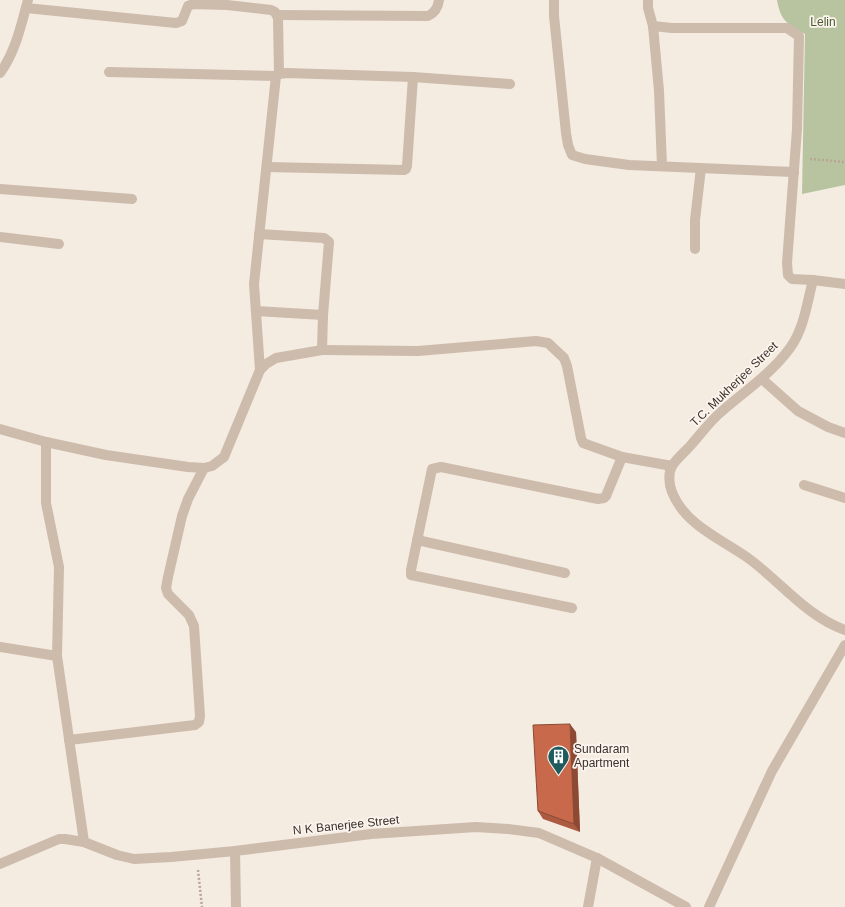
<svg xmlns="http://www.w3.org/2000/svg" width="845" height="907" viewBox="0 0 845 907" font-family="Helvetica,sans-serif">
<rect width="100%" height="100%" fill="#f4ebe1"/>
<path fill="#b8c4a0" d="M777 0H845V185L802 194 805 34C787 23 781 22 777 0Z"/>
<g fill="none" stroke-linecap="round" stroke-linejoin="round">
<g stroke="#b9a596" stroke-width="2.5" stroke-dasharray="2 2" stroke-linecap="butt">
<path d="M810 159 845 162"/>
<path d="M198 870 202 907"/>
</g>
<g stroke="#cdbbac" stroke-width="10">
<path d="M554 0V16L566 133 568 145 572 155 585 159 629 165 794 172"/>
<path d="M648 0V8L653 26 672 28H787L799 36 797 129 787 263 788 275 792 279 813 280 845 284"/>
<path d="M26 8 176 23 182 21 188 6 193 4 227 5 271 10 275 12 278 18 279 74"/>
<path d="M277 15 428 16C435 13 438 8 439 0"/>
<path d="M653 26 659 91 662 166"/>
<path d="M109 72 276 76"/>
<path d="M0 73C16 51 21 25 28 0"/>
<path d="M267 167 404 170 406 169 407 166 413 77"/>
<path d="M0 189 132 199"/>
<path d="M0 237 59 244"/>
<path d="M695 249V220L701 168"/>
<path d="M813 280C807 303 804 329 790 348 771 374 745 391 721 412 710 421 701 434 691 445 685 452 677 458 672 466 668 473 669 485 672 492 685 525 721 539 748 558 781 582 806 616 845 630"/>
<path d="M256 311 323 315"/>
<path d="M322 350 418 351 536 341 548 343 564 358 567 366 581 438 583 443 622 457 672 466"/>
<path d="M260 370 254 284 276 76 279 74 287 73 413 77 510 84"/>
<path d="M762 379 798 411 828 427 845 433"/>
<path d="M0 429 46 442 106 455 188 467 204 468 212 466 224 457 260 370 266 364 276 358 322 350 323 315 329 242 324 238 259 234"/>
<path d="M46 442V503L59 567 57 656 84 842"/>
<path d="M804 485 845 498"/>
<path d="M417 540 565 573"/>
<path d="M572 608 411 575V570L432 469 441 467 598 499 604 498 606 496 622 457"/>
<path d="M0 647 57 656"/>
<path d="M69 740 195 725 199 722 200 716 194 626 189 615 168 594 166 588 168 577 182 516 188 499 204 468"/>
<path d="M235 851 236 907"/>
<path d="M0 864 59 839H65L84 842 117 855 134 859 171 857 235 851 371 834 476 827 508 829 539 833 597 858 686 907"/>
<path d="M588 907 597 858"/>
<path d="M709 907 772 771 845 645"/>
</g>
</g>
<path fill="#ac5a40" d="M576 732 580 832 543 819 538 811Z"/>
<path fill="#8c4a34" d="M570 724 576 732 580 832 574 824Z"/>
<path fill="#c8694b" stroke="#8c4a34" d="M570 724 574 824 538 811 533 725Z"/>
<defs>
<symbol id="building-pin" viewBox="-11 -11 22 30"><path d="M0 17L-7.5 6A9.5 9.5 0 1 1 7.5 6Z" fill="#1f5a5e" stroke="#fbf5ee"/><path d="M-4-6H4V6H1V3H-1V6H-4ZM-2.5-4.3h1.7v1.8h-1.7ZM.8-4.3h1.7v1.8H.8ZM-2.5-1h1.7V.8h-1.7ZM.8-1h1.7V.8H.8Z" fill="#fff"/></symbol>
</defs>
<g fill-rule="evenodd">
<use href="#building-pin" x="546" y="744" width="25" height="34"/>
</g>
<g text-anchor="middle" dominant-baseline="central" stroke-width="3.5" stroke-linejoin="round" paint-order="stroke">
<g font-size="12" fill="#4a5a2e" stroke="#fbf5ee">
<text x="823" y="22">Lelin</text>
</g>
<g font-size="12" fill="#3b302b" stroke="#fbf5ee">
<text transform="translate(734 384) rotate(-44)">T.C. Mukherjee Street</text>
<text transform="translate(346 825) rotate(-6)">N K Banerjee Street</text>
</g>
<g font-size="12" fill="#3b302b" stroke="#fbf5ee" text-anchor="start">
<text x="574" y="749">Sundaram<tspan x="574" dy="14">Apartment</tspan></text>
</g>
</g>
</svg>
